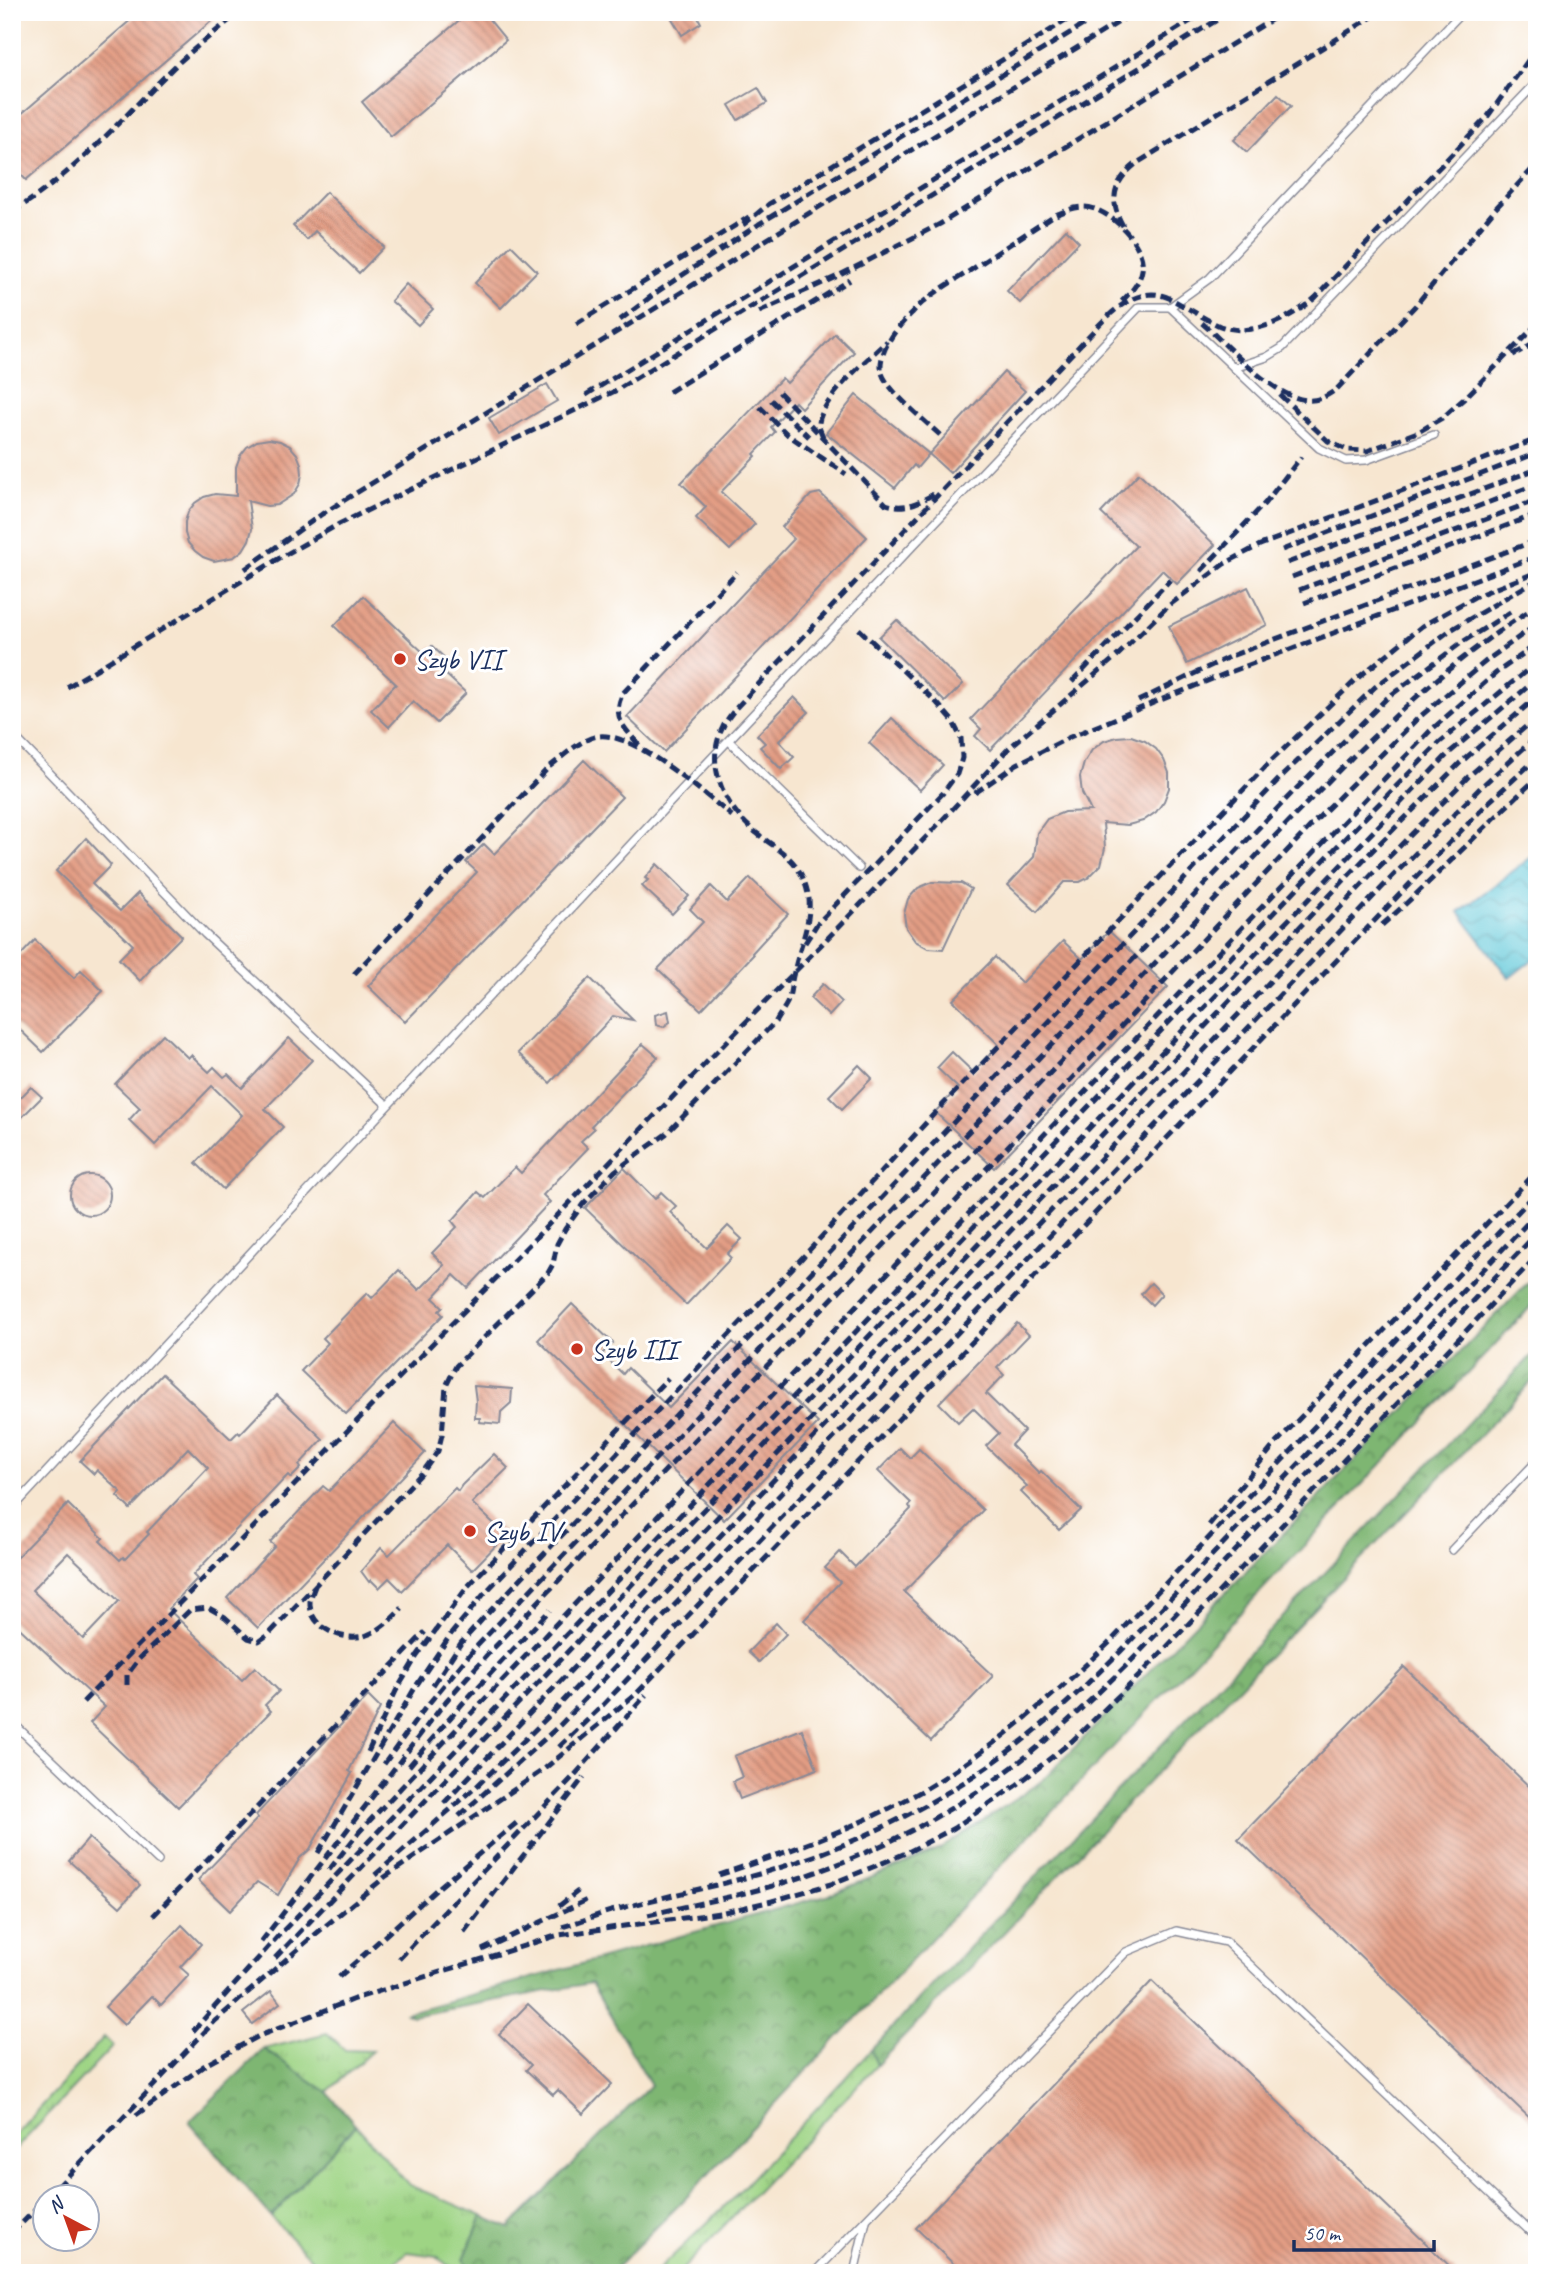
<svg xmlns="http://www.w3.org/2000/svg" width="1549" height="2285" viewBox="0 0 1549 2285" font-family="Caveat,sans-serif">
<defs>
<pattern id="grass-tufts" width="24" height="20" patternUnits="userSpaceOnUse" patternTransform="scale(1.75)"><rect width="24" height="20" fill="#9ed484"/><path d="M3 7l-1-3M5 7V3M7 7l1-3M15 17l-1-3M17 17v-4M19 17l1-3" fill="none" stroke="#88b674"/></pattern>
<pattern id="forest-crowns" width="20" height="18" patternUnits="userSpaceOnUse" patternTransform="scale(1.75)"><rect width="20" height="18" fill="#7eb672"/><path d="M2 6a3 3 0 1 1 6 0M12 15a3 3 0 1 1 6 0" fill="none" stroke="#669461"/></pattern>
<pattern id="water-waves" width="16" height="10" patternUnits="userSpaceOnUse" patternTransform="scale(1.75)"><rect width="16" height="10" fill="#5dc7d8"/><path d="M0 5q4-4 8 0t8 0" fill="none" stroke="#4ca2b2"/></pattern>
<pattern id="building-back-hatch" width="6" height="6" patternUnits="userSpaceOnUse" patternTransform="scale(1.75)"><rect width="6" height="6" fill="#e39d84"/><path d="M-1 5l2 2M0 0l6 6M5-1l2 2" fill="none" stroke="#b7806f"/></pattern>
</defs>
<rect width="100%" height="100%" fill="#fff"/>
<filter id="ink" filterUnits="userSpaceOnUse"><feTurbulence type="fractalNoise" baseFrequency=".0143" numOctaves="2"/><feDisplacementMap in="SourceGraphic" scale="14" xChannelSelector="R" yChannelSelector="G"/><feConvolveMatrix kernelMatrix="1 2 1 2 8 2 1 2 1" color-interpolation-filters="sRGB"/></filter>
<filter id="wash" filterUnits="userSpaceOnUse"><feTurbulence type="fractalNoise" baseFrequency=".00686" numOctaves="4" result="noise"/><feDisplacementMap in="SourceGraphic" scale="28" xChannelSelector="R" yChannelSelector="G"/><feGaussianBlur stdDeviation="1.57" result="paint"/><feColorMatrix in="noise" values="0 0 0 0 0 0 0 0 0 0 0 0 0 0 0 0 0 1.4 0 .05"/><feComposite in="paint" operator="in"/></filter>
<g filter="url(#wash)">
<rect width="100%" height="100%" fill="#f7e6d0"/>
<g fill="url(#grass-tufts)" stroke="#5c8271" stroke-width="2">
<path d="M327 2033 345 2050 372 2051 327 2092 264 2049Z"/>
<path d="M104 2037 113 2046 12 2153V2138Z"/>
<path d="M871 2050 877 2065 679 2273H655L732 2199Z"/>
<path d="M356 2125 409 2185 482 2216 464 2259 474 2273H456L437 2256 408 2252 379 2273H324L271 2217Z"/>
</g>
<g fill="url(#forest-crowns)" stroke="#4c7268" stroke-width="2">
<path d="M1537 1273V1300L682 2202 610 2273H474L464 2259 482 2216 509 2228 651 2085 591 1983 412 2016 406 2013 834 1893 940 1849 1041 1782Z"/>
<path d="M1537 1350V1376L877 2065 871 2050Z"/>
<path d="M264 2049 327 2092 356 2125 271 2217 189 2122Z"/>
</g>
<path fill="url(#water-waves)" stroke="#3c7b9b" stroke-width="2" d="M1537 853V956L1509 978 1459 912Z"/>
<g id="blocks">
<g fill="url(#building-back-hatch)" fill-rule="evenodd">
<path d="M140 12H222L26 180 12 165V122Z"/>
<path d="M469 12H483L506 40 391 137 362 102Z"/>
<path d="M668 12H695L701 23 682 35Z"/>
<path d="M758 88 767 103 738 120 729 105Z"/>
<path d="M1278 94 1291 106 1247 152 1234 140Z"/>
<path d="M326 192 384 247 359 273 315 231 307 240 293 226Z"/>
<path d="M1066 229 1079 242 1020 303 1007 291Z"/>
<path d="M511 245 537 271 501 308 475 283Z"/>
<path d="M406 284 433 309 418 325 391 301Z"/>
<path d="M835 334 854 352 801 408 795 402 771 427 775 432 754 454 756 456 721 492 755 524 730 550 696 518 706 507 681 483 782 378 787 383Z"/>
<path d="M1004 372 1025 391 950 473 929 454Z"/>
<path d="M547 384 557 401 499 435 489 418Z"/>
<path d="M856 395 929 454 917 468 914 465 895 488 826 433Z"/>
<path d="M269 439 280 441 290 446 297 454 301 464 302 474 300 484 294 494 277 505 267 506 248 501 252 529 249 540 243 550 234 557 214 561 203 557 195 551 188 543 185 533V522L188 512 195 503 204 497 215 494 236 496V467L240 456 247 447 257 441Z"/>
<path d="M1139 473 1215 545 1177 584 1162 570 990 750 975 736 981 729 971 719 1136 546 1101 513Z"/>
<path d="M820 493 867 537 664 752 627 717 794 539 782 527 811 495Z"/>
<path d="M1248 587 1267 625 1187 664 1169 626Z"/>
<path d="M363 596 425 654 432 646 450 663 442 671 466 693 437 723 413 701 389 727 371 710 396 684 334 626Z"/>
<path d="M897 620 963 684 945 702 879 637Z"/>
<path d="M794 697 809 712 779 741 794 757 781 769 760 747 765 743 757 735Z"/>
<path d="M892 718 943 765 920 790 869 743Z"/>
<path d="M1131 736 1145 741 1156 749 1164 760 1169 773V788L1164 801 1156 812 1143 821 1128 825 1103 823 1105 848 1101 865 1088 878 1080 882H1064L1037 912 1008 885 1034 857 1037 833 1047 819 1064 812 1091 811 1082 793 1080 777 1084 763 1092 750 1104 741 1117 737Z"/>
<path d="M584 760 622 797 405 1022 368 986 477 872 466 862 484 844 494 854Z"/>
<path d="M86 838 111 865 92 884 120 911 138 893 182 936 149 969 150 970 140 981 119 959 133 945 56 871Z"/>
<path d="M657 864 689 896 672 914 642 886 648 880 645 878Z"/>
<path d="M750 878 788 914 752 953 753 955 701 1010 658 969 703 922 690 909 711 886 727 902Z"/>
<path d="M932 882 961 883 971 889 943 949 928 948 915 941 906 928 904 914 908 899 918 888Z"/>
<path d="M1109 931 1168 987 994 1168 935 1112 958 1088 937 1068 952 1052 973 1072 999 1045 953 1000 995 957 1022 983 1063 941 1082 959Z"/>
<path d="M35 940 74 978 81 970 103 991 43 1052 12 1022V948L20 956Z"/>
<path d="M590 978 633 1020 613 1016 550 1083 518 1053Z"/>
<path d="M823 984 842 1002 829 1016 810 998Z"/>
<path d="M668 1011 670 1022 663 1027 656 1025 655 1015Z"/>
<path d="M163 1034 188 1058 191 1055 209 1072 214 1067 224 1077 228 1074 242 1088 289 1038 312 1060 265 1109 283 1127 223 1189 196 1163 242 1115 212 1086 155 1145 129 1120 140 1108 115 1084Z"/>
<path d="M643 1044 658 1057 591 1126 594 1129 581 1141 588 1148 543 1195 550 1202 468 1288 454 1275 433 1298 443 1307 439 1311 443 1315 346 1414 301 1371 328 1343 323 1338 367 1293 372 1298 399 1270 419 1290 444 1265 432 1253 457 1227 452 1221 478 1192 485 1198 515 1167 521 1173Z"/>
<path d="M859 1065 872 1078 842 1109 829 1096Z"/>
<path d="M31 1087 42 1097 12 1127V1106Z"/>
<path d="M624 1168 655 1199 661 1192 676 1206 670 1212 707 1248 728 1226 742 1239 727 1254 731 1258 686 1305 585 1208Z"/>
<circle cx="90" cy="1195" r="20"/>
<path d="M1151 1283 1162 1294 1152 1305 1141 1294Z"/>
<path d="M572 1304 613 1343 602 1354 623 1374 628 1368 669 1408 733 1342 818 1423 724 1520 538 1340Z"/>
<path d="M1017 1323 1029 1335 997 1368 1004 1375 986 1394 1024 1431 1011 1445 1039 1473 1041 1471 1081 1510 1059 1530 1021 1492 1027 1486 986 1446 999 1433 973 1408 958 1422 939 1403Z"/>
<path d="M162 1374 231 1439 238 1432 240 1434 277 1395 323 1439 299 1465 301 1468 291 1478 288 1475 193 1575 197 1579 168 1609 242 1680 255 1667 279 1691 265 1705 271 1711 178 1807 90 1723 105 1707 12 1621V1562L68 1504 103 1538 100 1541 120 1560 123 1557 125 1559 149 1534 147 1532 208 1468 188 1448 130 1509 117 1496 121 1492 97 1470 94 1474 80 1461ZM68 1553 119 1601 83 1639 32 1590Z"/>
<path d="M474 1386 512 1389 511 1403 501 1412 500 1424 479 1422 480 1418H475L476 1401Z"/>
<path d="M394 1423 425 1453 258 1628 227 1598 275 1546 270 1542 323 1486 329 1491Z"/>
<path d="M900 1448 910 1458 919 1449 983 1510 904 1592 993 1676 931 1741 804 1620 840 1582 825 1568 840 1552 855 1567 911 1509 909 1506 911 1503 878 1471Z"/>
<path d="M494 1454 508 1468 472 1503 506 1535 476 1566 472 1570 447 1545 402 1591 389 1578 379 1588 371 1580 369 1582 361 1571 381 1548 389 1555 455 1488 458 1491 462 1485Z"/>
<path d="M776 1623 786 1634 759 1662 748 1652Z"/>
<path d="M1404 1667 1537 1794V2125L1238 1839Z"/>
<path d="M368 1696 380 1708 349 1771 352 1773 310 1849 300 1858 278 1895 257 1882 230 1911 198 1880 258 1818 256 1815Z"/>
<path d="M802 1729 817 1769 740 1799 733 1781 742 1777 734 1756Z"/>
<path d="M89 1838 140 1885 120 1907 69 1861Z"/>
<path d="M182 1925 201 1944 180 1967 189 1975 161 2005 152 1996 124 2025 105 2007Z"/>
<path d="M1152 1981 1457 2273H963L916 2228Z"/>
<path d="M271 1991 280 2003 252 2024 243 2013Z"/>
<path d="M528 2004 612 2084 583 2114 558 2090 553 2095 526 2070 531 2065 499 2034Z"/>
</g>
</g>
</g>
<g filter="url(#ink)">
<use href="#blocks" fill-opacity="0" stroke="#898a97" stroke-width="2"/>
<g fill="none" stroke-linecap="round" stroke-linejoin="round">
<defs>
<g id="lane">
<path d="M1170 307 1210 278 1462 12"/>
<path d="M1234 368 1267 357 1282 348 1537 82"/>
<path d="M12 734 205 934 387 1105"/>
<path d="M729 741 859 868"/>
<path d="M12 1509 689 782 1139 307H1170L1319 448 1346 461 1366 460 1434 435"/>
<path d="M1452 1550 1537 1461"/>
<path d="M12 1722 158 1861"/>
<path d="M814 2273 1126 1952 1176 1931 1226 1942 1537 2238"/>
<path d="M854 2273 866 2221"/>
</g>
</defs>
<use href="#lane" stroke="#898a97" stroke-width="10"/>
<use href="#lane" stroke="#fff" stroke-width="7"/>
<g stroke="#1b2f5e" stroke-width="5" stroke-dasharray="10 5" stroke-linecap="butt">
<path d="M12 212C75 174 121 119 173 68 194 48 217 31 239 12"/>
<path d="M743 225 769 204 1080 12"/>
<path d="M1123 226C1108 200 1114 181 1137 163L1380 12"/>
<path d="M759 312 838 276 940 224 1284 12"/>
<path d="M620 320 657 292 759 224 1104 12"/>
<path d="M1202 323C1227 345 1274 398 1307 400 1319 401 1327 396 1337 389L1415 306 1495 209 1537 164"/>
<path d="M576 324 749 217"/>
<path d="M1513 355 1537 342"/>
<path d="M669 392 850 280"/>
<path d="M779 392 886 504C904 510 919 503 935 493"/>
<path d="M586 395 1205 12"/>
<path d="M1280 395 1328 441 1347 450 1367 451 1420 431 1442 418 1466 397 1537 324"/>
<path d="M771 400 809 437"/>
<path d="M760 407 788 435 846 474"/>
<path d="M940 435C925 421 887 390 882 373 876 353 898 326 912 313 927 296 949 284 968 272 996 253 1024 235 1053 216 1063 212 1073 207 1084 207 1108 207 1147 245 1142 270 1140 283 1130 293 1121 302"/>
<path d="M823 437C822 434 820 430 819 427 816 403 870 357 887 341"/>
<path d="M1282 550 1537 453"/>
<path d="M1287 563 1537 469"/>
<path d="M245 569 322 514 1135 12"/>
<path d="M1201 571 1265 503 1301 457"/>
<path d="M1292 577 1537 484"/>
<path d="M1299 590 1537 500"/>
<path d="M1304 603 1537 514"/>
<path d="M1072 682 1170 580"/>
<path d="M67 687 278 559 339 524 615 391 1230 12"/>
<path d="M1138 701 1231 656 1537 540"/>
<path d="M639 745C624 727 611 717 623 693L737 572"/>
<path d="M975 793 1017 764 1070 737 1217 677 1537 556"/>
<path d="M1382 925C1436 878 1484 826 1537 778"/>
<path d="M805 943 817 924 943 793 957 774 962 758 961 738 952 720 937 703 858 628"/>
<path d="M354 974 549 767C563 757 581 738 599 736 634 732 704 794 732 816"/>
<path d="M1209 1525 1276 1443 1537 1171"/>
<path d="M315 1586C313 1591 311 1597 310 1601 308 1629 346 1643 367 1635 381 1630 393 1618 402 1608"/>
<path d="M127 1685V1675L139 1659 190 1610 209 1608 225 1617 248 1638 259 1641 269 1634 422 1473 438 1451 442 1435 446 1386 456 1366 548 1273 553 1264 557 1244 565 1229 583 1204 615 1171 666 1134 776 1021C779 1015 784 1009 787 1003 791 994 791 982 794 972 799 949 811 922 809 899 807 888 804 878 798 869 789 854 771 845 758 834 726 810 703 765 723 727 726 720 731 715 735 709L1098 326C1113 311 1130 295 1152 294 1166 294 1176 302 1187 308 1198 314 1209 321 1220 326 1253 338 1290 319 1315 298L1488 116 1537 48"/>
<path d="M433 1685 461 1643 489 1612 1282 776 1375 687 1449 631 1531 583"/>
<path d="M83 1702 933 830 1009 748 1117 656 1167 607 1224 564 1260 545 1537 439"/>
<path d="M559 1747 599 1709 1392 877 1481 787 1537 736"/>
<path d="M368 1752 396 1691 417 1656 468 1586 668 1378"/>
<path d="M384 1764 425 1708 475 1648 1294 791 1387 698 1461 643 1512 611"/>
<path d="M409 1766 463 1703 550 1610"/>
<path d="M444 1803 1360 845 1449 753 1537 679"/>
<path d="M459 1816 560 1725 1380 866 1470 775 1537 717"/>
<path d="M318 1853 416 1686 451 1634 484 1594 802 1258 934 1114 1268 764 1359 677 1422 626 1476 596 1537 572"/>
<path d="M329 1870 360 1831 1322 814 1416 720 1486 661 1537 624"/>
<path d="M375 1875 475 1788 549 1716 1370 853 1460 763 1537 697"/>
<path d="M719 1875C796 1849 874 1822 943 1778 1004 1740 1056 1693 1108 1644L1537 1192"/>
<path d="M559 1906 578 1891"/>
<path d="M648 1915C698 1903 750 1894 799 1878 894 1847 987 1794 1061 1727 1085 1706 1108 1683 1131 1661L1537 1233"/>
<path d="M153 1916 425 1632"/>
<path d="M562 1927C582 1921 602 1913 622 1908 676 1893 730 1884 782 1867 880 1836 973 1785 1050 1718 1074 1697 1097 1674 1120 1652L1537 1213"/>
<path d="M464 1932 584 1777"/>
<path d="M261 1942 446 1701 487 1655C689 1445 893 1237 1094 1027 1154 964 1214 901 1274 837 1355 753 1437 668 1537 606"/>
<path d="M482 1950 587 1900"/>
<path d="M275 1958 1348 835 1440 742 1537 662"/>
<path d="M399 1959 572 1778 646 1695"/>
<path d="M339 1977 438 1888 520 1820"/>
<path d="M193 2031 280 1934 1430 731 1496 673 1537 644"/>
<path d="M136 2115 205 2065 259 2036 354 1999 559 1935 720 1913 772 1901 831 1884 873 1867 908 1852 954 1828 1018 1784 1072 1741 1142 1673 1537 1256"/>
<path d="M47 2198 215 2021 312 1937 385 1877 543 1770 637 1693 1421 872 1489 802 1537 758"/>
<path d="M12 2233 46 2199"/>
</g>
</g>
</g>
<g fill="#c8321e" stroke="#fff" stroke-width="2.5">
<circle cx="400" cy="659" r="7"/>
<circle cx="577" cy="1349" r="7"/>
<circle cx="470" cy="1531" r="7"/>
</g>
<g text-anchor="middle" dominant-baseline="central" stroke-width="6" stroke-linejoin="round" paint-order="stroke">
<g font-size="28" fill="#1b2f5e" stroke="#fff" text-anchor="start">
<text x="414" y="659">Szyb VII</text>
<text x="591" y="1349">Szyb III</text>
<text x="484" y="1531">Szyb IV</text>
</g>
</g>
<rect width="1549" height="2285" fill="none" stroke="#fff" stroke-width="42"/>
<g transform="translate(66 2218) rotate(319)"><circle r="33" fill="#ffffff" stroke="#a4acbf" stroke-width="2"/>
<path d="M0-5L12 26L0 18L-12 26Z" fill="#c8321e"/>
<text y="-10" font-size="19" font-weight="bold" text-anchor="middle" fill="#1b2f5e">N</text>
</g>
<path d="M1294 2240v10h140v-10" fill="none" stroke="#1b2f5e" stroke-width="3.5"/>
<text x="1304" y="2240" font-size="21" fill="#1b2f5e" stroke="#ffffff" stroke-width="5" paint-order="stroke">50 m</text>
</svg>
